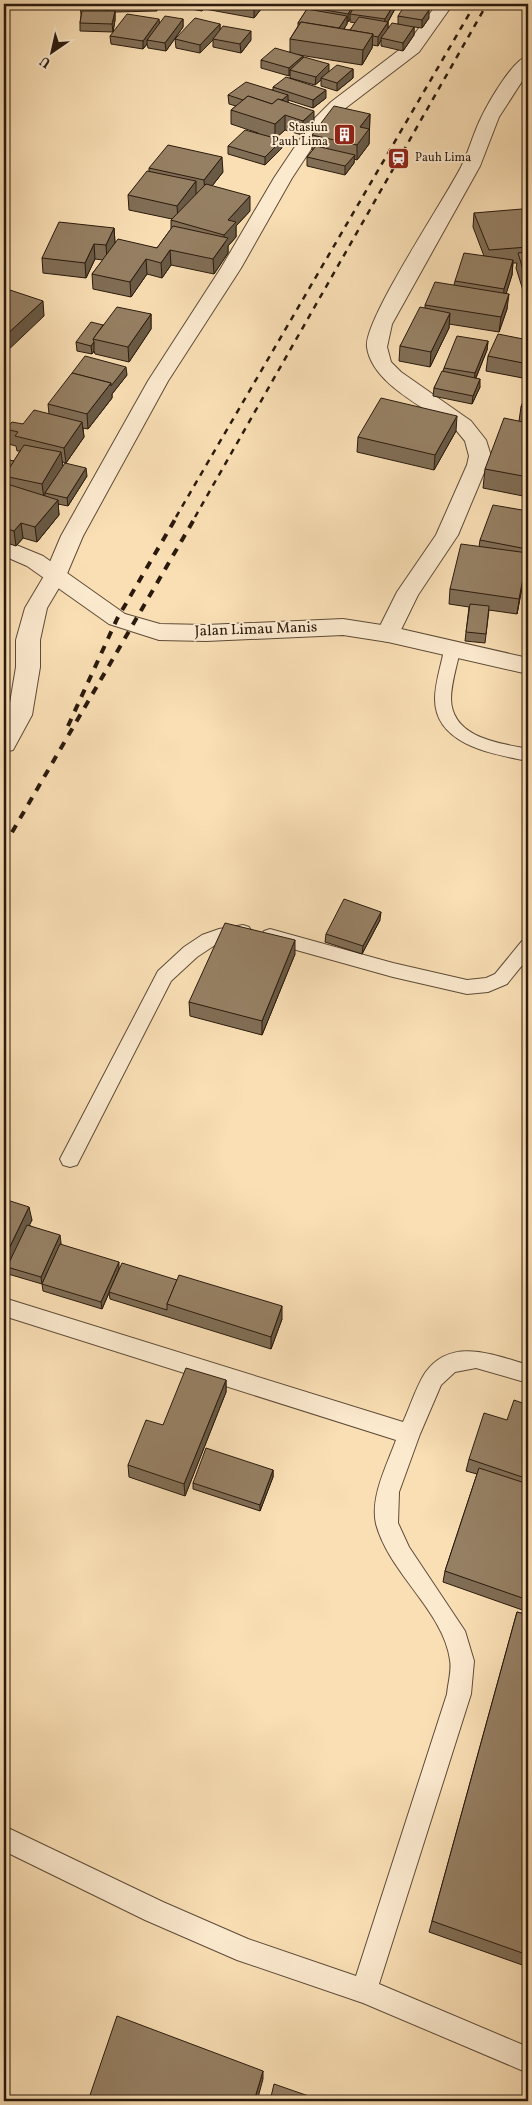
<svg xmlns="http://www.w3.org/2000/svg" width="532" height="2105" viewBox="0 0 532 2105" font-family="Vollkorn,serif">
<rect width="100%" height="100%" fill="#fadfb5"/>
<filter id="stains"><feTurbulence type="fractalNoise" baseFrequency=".004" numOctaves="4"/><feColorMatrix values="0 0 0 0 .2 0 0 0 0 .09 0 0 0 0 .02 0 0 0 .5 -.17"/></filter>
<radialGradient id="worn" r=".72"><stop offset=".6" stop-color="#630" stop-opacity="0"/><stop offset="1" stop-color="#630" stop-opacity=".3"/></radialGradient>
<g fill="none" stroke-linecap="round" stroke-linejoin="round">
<defs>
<g id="service">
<path d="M452 645 458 646 460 650C457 666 451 683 451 699 452 738 499 743 528 749V761C493 754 435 745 435 699 435 683 441 666 444 650L446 646Z"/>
<path d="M243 925 249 927 252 932 249 937 215 945 197 957 171 981 77 1165 70 1167 63 1165 60 1159 158 971 184 947 202 935 219 929Z"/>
<path d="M270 929 393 963 467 980 486 978 495 974 522 941 528 939V958L507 984 488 992 467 994 393 977 264 941 261 936 264 931Z"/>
<path d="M4 1298 403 1422C410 1407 416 1387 425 1373 451 1336 494 1355 528 1365V1383L476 1368 455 1372 441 1385 420 1434 399 1492 398 1523 409 1547 465 1631 474 1661 471 1694 379 1984 528 2047V2073L363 2003 237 1960 145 1920 4 1851V1826L163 1902 248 1939 356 1976 447 1694C448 1683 452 1670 450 1660 444 1612 389 1573 376 1524 370 1497 387 1465 396 1440L4 1316Z"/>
</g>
<g id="minor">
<path d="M437 4H453L419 52 343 110 325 128 292 178 241 268 168 381 83 536 66 576 47 608 40 640V667L32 715 13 750 4 752V723L8 715 16 667V640L25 608 44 576 61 536 148 381 221 268 274 178 312 121 331 102 407 44Z"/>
<path d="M528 56V72L499 117 480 166 392 324 387 347 391 362 401 372 471 421 486 440 491 456 458 535 418 595 396 640 388 642 380 640 376 634 397 592 436 535 467 465 469 456 465 441 456 430C429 409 372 385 367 347 363 321 445 199 461 167 469 151 473 134 481 118 488 103 513 59 528 56Z"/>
</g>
<path id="tertiary" d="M4 540 43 556 125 614 160 624 206 625 343 619 388 626 528 658V674L388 642 343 635 206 641 159 640 109 624 27 566 4 556Z"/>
</defs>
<use href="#service" stroke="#5e4b37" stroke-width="2"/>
<use href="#minor" stroke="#5e4b37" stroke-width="2"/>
<use href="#tertiary" stroke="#5e4b37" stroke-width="2"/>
<use href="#service" fill="#fceacf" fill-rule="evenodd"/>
<use href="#minor" fill="#fceacf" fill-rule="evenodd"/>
<use href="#tertiary" fill="#fceacf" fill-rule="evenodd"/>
<g stroke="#2a1a0d" stroke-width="2.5" stroke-dasharray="6 6" stroke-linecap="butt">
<path d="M176 517 475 4"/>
<path d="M195 517 487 4"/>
</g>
<g stroke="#2a1a0d" stroke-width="4" stroke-dasharray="8 8" stroke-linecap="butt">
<path d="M68 726 117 619 177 516"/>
<path d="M4 846 196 516"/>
</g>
</g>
<g fill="#816e56" stroke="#2a1a0d" fill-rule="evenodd">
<path d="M80 4H106V11H108L107 4H157V11L115 12V20L113 32 80 31V23L81 15Z"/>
<path d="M191 4H265L254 18 205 9V7L202 11 191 9Z"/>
<path d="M308 7 395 9 388 22V28L398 24V16L429 18 422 28 414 27V35L403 51 381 46V40L378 46 372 45V48L362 65 299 55 303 56V58L329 72 353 69V78L337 91 321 86V80L315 85 290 78 326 98 313 108 288 100V103L314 126 302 135 285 130 275 138 282 140V148L265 165 228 154V146L258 133 231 124V110L236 106 229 104 228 95 273 90V87L290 78V75L289 76 261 68V60L290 52V39L298 26V23L307 9ZM350 19V22L355 23 350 30 344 29 347 24V22H348Z"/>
<path d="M183 19V27L166 51 148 48 147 44 143 49 111 44 110 36Z"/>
<path d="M220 24V30L251 40 241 53 213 47V40L200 53 176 48 175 39Z"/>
<path d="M370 114 369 144 357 160 354 159V163L345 175 307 166V157L313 150H312V135Z"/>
<path d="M528 149V162H526Z"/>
<path d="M149 168 223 172 212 186 250 211 236 226V237L228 246V253L214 274 171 265 162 278 147 274 131 297 93 289 92 274 103 260 95 259 86 278 43 273 42 258 114 228 115 243 157 248 171 229V220L172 219 129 210 128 195 149 172Z"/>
<path d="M528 170V200L523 199 525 185Z"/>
<path d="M474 213 528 222V303H527L516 268 517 263H513L512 275 506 293 507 309 499 332 449 324V328L430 367 399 361 400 346 425 308V305L454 285 455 281 484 256 473 227Z"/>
<path d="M151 314V329L129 362 95 354 94 351 92 354 77 351 76 342 103 325Z"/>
<path d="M528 340V379L486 371 488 356Z"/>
<path d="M488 341 487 350 476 378 480 387 472 404 433 396 434 388 443 371 444 368Z"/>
<path d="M127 375 112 394V398L88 429 83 428 84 437 66 463 62 462 63 467 87 476 68 506 58 504 59 515 37 542 23 538 16 546 4 542V459L14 461 20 451H17L16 446 8 444 6 429 23 424 49 414 48 404Z"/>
<path d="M528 389V497L483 488 485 469 519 421 521 407Z"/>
<path d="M456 431 434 470 357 452 358 437Z"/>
<path d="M528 511V553L517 614 489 610 485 643 465 641 469 607 449 604 450 589 479 547 480 540Z"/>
<path d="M380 920 362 954 325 942 326 934Z"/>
<path d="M295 954 262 1035 190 1016 189 1002Z"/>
<path d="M4 1199 32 1220 29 1225 61 1243V1245L119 1268 282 1319 271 1349 110 1299 109 1293 102 1309 43 1291 42 1284 8 1274 7 1270 4 1278Z"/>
<path d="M226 1380V1392L185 1496 129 1477 128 1465 163 1425Z"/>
<path d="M528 1405V1612L443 1582 445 1571 477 1474 466 1471 469 1459 507 1420Z"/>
<path d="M273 1470V1477L260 1511 193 1489V1483Z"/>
<path d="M517 1612 528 1615V1967L429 1932Z"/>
</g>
<g fill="#695a46" stroke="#2a1a0d">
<path d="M202 4H205V7L202 11Z"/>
<path d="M254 4H265L254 18Z"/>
<path d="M354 4H357L350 14V19L348 22V14Z"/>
<path d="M394 4H396L395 9 384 28 385 19Z"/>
<path d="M429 10V18L422 28V20Z"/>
<path d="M115 11V20L113 32 112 24Z"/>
<path d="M347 16V24L338 38V30Z"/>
<path d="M159 19 160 27 147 40V44L143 49V41Z"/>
<path d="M183 19V27L166 51 165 43Z"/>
<path d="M388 22V30L381 38V40L378 46V37Z"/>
<path d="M220 24V32L213 39V40L200 53V45Z"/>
<path d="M414 27V35L403 51V43Z"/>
<path d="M251 31V40L241 53 240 44Z"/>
<path d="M373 34 372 48 362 65 363 50Z"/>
<path d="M303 56V64L290 70V75L289 76V68Z"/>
<path d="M329 64V73L321 78V80L315 85 316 77Z"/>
<path d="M353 69V78L337 91V83Z"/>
<path d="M326 90V98L313 108V100Z"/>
<path d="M288 95V104L271 109Z"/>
<path d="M314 111V126L302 135 303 121Z"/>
<path d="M370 114 369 144 357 160V145L360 127Z"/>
<path d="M285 115V130L275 139V124Z"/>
<path d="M282 140V148L265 165V157Z"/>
<path d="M355 155 354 163 345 175V166Z"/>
<path d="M222 157 223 172 205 195 204 180Z"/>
<path d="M196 181V196L178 220 177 206Z"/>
<path d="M250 196V211L236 226V237L228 246V253L214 274 213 259 224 244V235L228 220Z"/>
<path d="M114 228 115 243 107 260 106 245Z"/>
<path d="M94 244 95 259 86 278 85 263Z"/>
<path d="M170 250 171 265 162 278 161 263Z"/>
<path d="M146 259 147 274 131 297 130 282Z"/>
<path d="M513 260 512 275 503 304 504 289Z"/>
<path d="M509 294 507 309 499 332 501 317Z"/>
<path d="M43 301 44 316 4 354V337Z"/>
<path d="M450 313 449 328 430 367 431 352Z"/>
<path d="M151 314V329L129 362 128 347Z"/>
<path d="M488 341 487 350 474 382 475 373Z"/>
<path d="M94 342V351L92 354 91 346Z"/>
<path d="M126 367 127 375 112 394V398L88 429 87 414 111 383Z"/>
<path d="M480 379V387L472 404 473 396Z"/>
<path d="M457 416 456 431 434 470 435 455Z"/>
<path d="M82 422 84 437 66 463 64 448Z"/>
<path d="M61 452 63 467 45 493V497L44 499 42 484Z"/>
<path d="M86 468 87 476 68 506 67 498Z"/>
<path d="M58 500 59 515 37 542 35 527Z"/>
<path d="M21 523 23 538 16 546 14 531Z"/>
<path d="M528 544V553L526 568 517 614 527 549Z"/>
<path d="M6 619 8 634 4 641V623Z"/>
<path d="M381 912 380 920 362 954 363 946Z"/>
<path d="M295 940V954L262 1035V1021Z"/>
<path d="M29 1207 32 1220 9 1267H7V1270L4 1278V1259Z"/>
<path d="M60 1235 61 1243 42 1284 41 1277Z"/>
<path d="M119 1262V1269L102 1309 101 1302Z"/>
<path d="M282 1306V1319L271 1349V1337Z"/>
<path d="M226 1380V1392L185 1496 184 1484Z"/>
<path d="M273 1470V1477L260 1511V1505Z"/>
<path d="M263 2071V2079L257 2101H254Z"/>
</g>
<g fill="#968064" stroke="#2a1a0d">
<path d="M80 4H105V6L80 7Z"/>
<path d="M310 4H354L348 14 308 7Z"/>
<path d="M356 4H394L385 19 350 14Z"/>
<path d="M405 5 429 10 422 20 398 16Z"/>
<path d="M307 9 347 16 339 28 301 22 300 23H298Z"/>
<path d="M82 11H115L112 24 80 23Z"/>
<path d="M127 14 159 19 143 41 110 36Z"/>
<path d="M165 16 183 19 165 43 147 40Z"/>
<path d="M359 17 388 22 378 37 373 36V34L350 30Z"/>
<path d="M195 18 220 24 200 45 175 39Z"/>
<path d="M301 22 373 34 363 50 290 39Z"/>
<path d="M392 23 414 27 403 43 381 38Z"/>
<path d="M223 26 251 31 240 44 213 39Z"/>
<path d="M275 48 303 56 289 68 261 60Z"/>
<path d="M304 57 329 64 316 77 290 70Z"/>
<path d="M337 65 353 69 337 83 321 78Z"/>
<path d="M286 77 326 90 313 100 273 87Z"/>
<path d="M246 82 288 95 282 100 278 99 272 104 248 96 243 100 228 95Z"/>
<path d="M248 96 272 104 278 99 314 111 303 121 285 115 275 124 231 110Z"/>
<path d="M334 106 370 114 360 127 369 129 357 145 312 135Z"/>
<path d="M245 130 282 140 265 157 228 146Z"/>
<path d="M168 145 222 157 204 180 149 168Z"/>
<path d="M316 146 355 155 345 166 307 157Z"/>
<path d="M528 170V185H525Z"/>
<path d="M147 171 196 181 177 206 128 195Z"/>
<path d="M206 184 250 196 228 220 236 222 224 235 171 220Z"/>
<path d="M522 209 528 222V247L489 250 474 213Z"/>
<path d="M59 222 114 228 106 245 94 244 85 263 42 258Z"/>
<path d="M173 226 228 238 213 259 170 250 161 263 146 259 130 282 92 274 118 239 157 248Z"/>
<path d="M528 252V286L518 253Z"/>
<path d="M464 253 513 260 504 289 455 281Z"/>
<path d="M435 282 509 294 501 317 425 305Z"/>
<path d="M4 288 43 301 4 337Z"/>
<path d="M117 307 151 314 128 347 93 339Z"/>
<path d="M420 307 450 313 431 352 400 346Z"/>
<path d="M91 322 103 325 93 339 94 342 91 346 76 342Z"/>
<path d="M498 334 528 340V364L488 356Z"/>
<path d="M457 336 488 341 475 373 444 368Z"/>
<path d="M85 356 126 367 111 386V383L72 373Z"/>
<path d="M442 371 480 379 473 396 434 388Z"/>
<path d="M72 373 111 383 87 414 48 404Z"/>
<path d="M528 389V408L521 407Z"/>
<path d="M381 398 457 416 435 455 358 437Z"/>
<path d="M34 410 82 422 64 448 15 436 18 432 6 429 12 422 23 424Z"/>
<path d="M504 418 528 423V477L485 469Z"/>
<path d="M24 445 61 452 42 484 4 476Z"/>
<path d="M4 459 14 461 4 476V481Z"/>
<path d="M65 463 86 468 67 498 45 493Z"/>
<path d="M4 483 58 500 35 527 21 523 14 531 4 528Z"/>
<path d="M493 505 528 511V544L527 549 480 540Z"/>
<path d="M461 544 528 553 519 599 450 589Z"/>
<path d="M470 604 489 606 486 634 466 632Z"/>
<path d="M344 899 381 912 363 946 326 934Z"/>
<path d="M225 923 295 940 262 1021 189 1002Z"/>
<path d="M4 1199 29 1207 4 1259Z"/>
<path d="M27 1225 60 1235 41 1277 7 1267Z"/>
<path d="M60 1244 119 1262 101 1302 42 1284Z"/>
<path d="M122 1263 177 1280 167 1304V1310L109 1292Z"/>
<path d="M179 1275 282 1306 271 1337 167 1304Z"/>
<path d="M186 1368 226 1380 184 1484 128 1465 146 1420 163 1425Z"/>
<path d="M514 1400 528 1405V1479L469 1459 484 1413 507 1420Z"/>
<path d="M206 1448 273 1470 260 1505 193 1483Z"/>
<path d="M479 1468 528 1484V1600L445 1571Z"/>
<path d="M517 1612 528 1615V1955L432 1921Z"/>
<path d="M117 2016 263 2071 254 2101H88Z"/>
<path d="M274 2084 323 2101H270Z"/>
</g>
<defs>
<symbol id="building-square" viewBox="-11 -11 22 22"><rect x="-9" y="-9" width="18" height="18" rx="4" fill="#8f2418" stroke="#fceacf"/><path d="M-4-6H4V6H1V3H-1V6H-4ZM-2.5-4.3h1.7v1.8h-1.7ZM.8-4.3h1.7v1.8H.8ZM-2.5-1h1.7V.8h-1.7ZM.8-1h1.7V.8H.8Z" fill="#fff"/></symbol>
<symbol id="station-square" viewBox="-11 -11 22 22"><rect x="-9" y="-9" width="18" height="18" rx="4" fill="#8f2418" stroke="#fceacf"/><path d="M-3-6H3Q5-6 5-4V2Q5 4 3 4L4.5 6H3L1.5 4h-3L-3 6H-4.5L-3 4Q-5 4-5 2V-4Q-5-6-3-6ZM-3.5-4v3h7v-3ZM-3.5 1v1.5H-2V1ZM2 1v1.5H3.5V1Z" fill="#fff"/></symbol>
</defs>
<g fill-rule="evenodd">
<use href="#building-square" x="332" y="122" width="25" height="25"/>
<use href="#station-square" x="386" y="146" width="25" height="25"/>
</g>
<g text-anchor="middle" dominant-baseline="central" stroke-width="4" stroke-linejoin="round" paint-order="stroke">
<g font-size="12" fill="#2a1a0d" stroke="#fceacf" text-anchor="end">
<text x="328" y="128">Stasiun<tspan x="328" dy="14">Pauh Lima</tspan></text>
<text x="415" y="158" text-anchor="start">Pauh Lima</text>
</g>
<g font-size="15" fill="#2a1a0d" stroke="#fceacf">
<text transform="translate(256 630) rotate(-2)">Jalan Limau Manis</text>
</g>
</g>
<rect width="532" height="2105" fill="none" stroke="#fadfb5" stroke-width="20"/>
<rect x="5" y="5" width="522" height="2095" fill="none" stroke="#2a1a0d" stroke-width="2.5"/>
<rect x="10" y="10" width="512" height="2085" fill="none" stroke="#2a1a0d"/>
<g transform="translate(52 52) rotate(214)" stroke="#fceacf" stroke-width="4" paint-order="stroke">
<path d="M0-4L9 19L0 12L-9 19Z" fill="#2a1a0d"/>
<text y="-8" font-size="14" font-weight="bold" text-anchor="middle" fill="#2a1a0d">U</text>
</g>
<rect width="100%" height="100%" filter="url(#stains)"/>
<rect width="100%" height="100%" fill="url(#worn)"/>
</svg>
